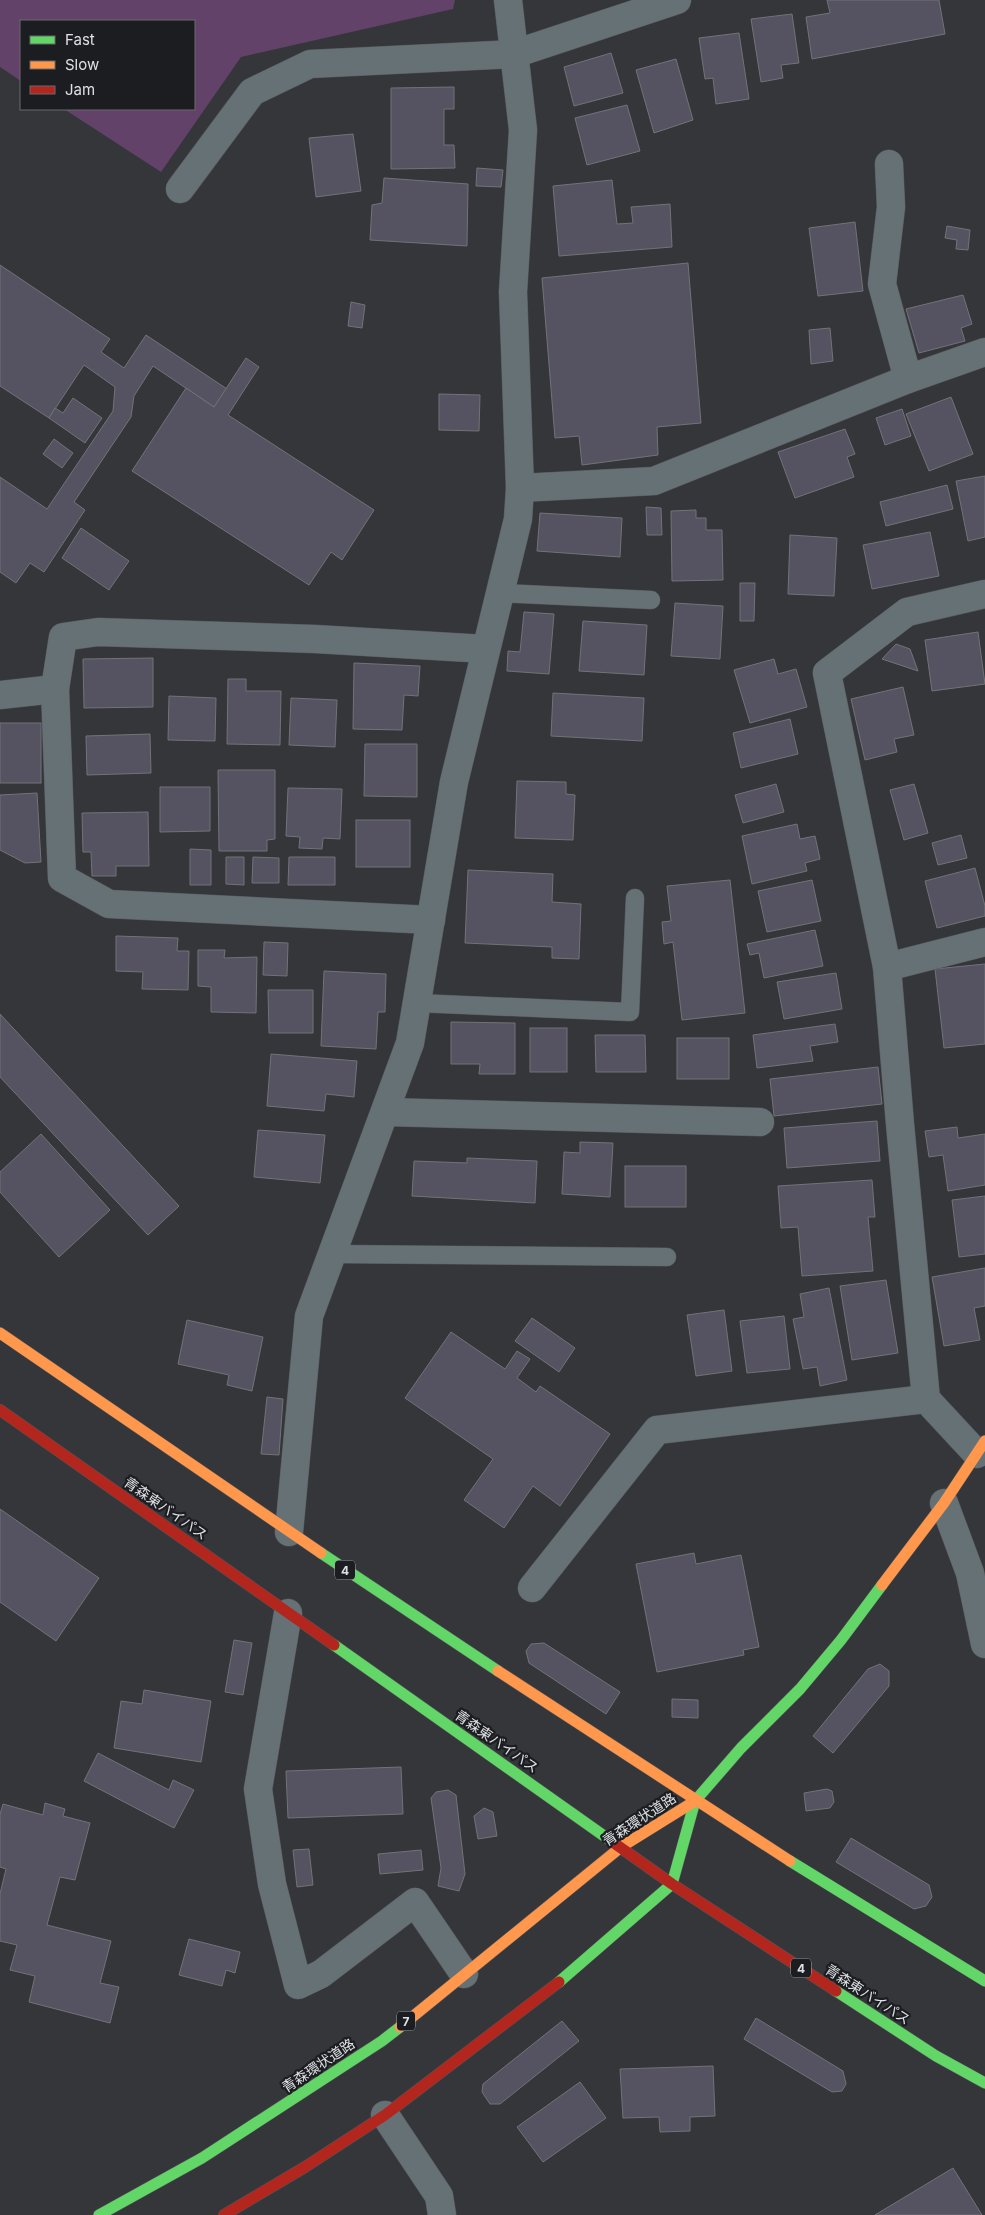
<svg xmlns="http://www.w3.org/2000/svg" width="985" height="2215" viewBox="0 0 985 2215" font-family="Inter,'Noto Sans JP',sans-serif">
<rect width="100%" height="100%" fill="#34363a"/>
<path fill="#63426a" d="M0 0H455L453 9 241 57 161 172 64 109H194V21H21V81L0 67Z"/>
<g fill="#555362" stroke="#727376">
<path d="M827 0H939L945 34 812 59 806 17 830 13Z"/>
<path d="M792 14 799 63 781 65 783 78 761 82 751 19Z"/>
<path d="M739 33 749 99 716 104 713 78 705 79 699 38Z"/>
<path d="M611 53 623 93 574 106 564 67Z"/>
<path d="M676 59 693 120 654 133 636 70Z"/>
<path d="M454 87V109H444V145H454L455 168 391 169V88Z"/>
<path d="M627 105 640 151 587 165 575 118Z"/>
<path d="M353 134 361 191 316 197 309 138Z"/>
<path d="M477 168 503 170 501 187 476 186Z"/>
<path d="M384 178 468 184 467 246 370 240 372 205 382 203Z"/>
<path d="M612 180 617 224 633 223 631 207 670 204 672 247 559 256 553 186Z"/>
<path d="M855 222 863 291 818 296 809 228Z"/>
<path d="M947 226 970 230 968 250 956 249 957 240 945 238Z"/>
<path d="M688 263 701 423 657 427 658 455 582 465 579 436 555 438 542 278Z"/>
<path d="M0 265 110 339 101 352 124 368 146 335 227 389 214 407 153 366 134 396 131 417 74 502 85 510 44 572 30 563 16 583 0 572V477L47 509 113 411 115 387 84 365 49 418 0 386Z"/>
<path d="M963 295 972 324 961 328 965 341 919 353 906 309Z"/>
<path d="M351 302 365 305 362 328 348 326Z"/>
<path d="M830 328 833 361 811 364 809 330Z"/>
<path d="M246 358 259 367 228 415 374 510 342 560 331 552 309 585 132 471 186 388 214 407Z"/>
<path d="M439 394 480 395 479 431 439 430Z"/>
<path d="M951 397 973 454 929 471 906 414Z"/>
<path d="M73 398 102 418 85 443 49 418 55 408 63 413Z"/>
<path d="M902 409 911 436 885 445 876 418Z"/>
<path d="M845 429 855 454 847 457 854 477 795 498 778 452Z"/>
<path d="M54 439 73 453 62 468 43 454Z"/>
<path d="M985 476V537L968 541 956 481Z"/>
<path d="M947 485 953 509 886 526 880 502Z"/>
<path d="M646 507 661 508 662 535H647Z"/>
<path d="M696 510V518H706V530H722L723 580 672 581 671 511Z"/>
<path d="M540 513 622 518 620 557 537 551Z"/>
<path d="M81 528 129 561 109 590 62 558Z"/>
<path d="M930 532 939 576 872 589 863 545Z"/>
<path d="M790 535 837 538 834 596 788 594Z"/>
<path d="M740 583H755L754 621H740Z"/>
<path d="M675 603 723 606 720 659 671 656Z"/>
<path d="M524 612 554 614 549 674 507 671 508 651 520 652Z"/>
<path d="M583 621 647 625 644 675 579 671Z"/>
<path d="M978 632 985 684 932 691 925 640Z"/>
<path d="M896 644 910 649 918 671 882 659Z"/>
<path d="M153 658V707L84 708 83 659Z"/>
<path d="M774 659 778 674 796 669 807 707 750 723 734 670Z"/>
<path d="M354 663 420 666 418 696 404 695 402 730 353 729Z"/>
<path d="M228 679H246V691H281L280 745 227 744Z"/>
<path d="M903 687 914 735 894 739 897 752 865 760 851 699Z"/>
<path d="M553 693 644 698 642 741 551 736Z"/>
<path d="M169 696 216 698 215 741 168 740Z"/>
<path d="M291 698 337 700 335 747 289 745Z"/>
<path d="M790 719 798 754 741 768 733 733Z"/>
<rect x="0" y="723" width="41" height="60"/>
<path d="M150 734 151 773 87 775 86 736Z"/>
<path d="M365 744H417V797L364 796Z"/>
<path d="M218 770H275V839L267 840V851H219Z"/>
<path d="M517 781 566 782V794L575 795 573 840 515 838Z"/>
<path d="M776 784 784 812 743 823 735 795Z"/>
<path d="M914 784 928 833 904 840 890 790Z"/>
<path d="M160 787H210V831L160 832Z"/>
<path d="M288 788 342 789 340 839 323 838 322 849 299 848 300 837 286 836Z"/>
<path d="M37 793 41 862 25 863 0 850V795Z"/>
<path d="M148 812 149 866H116V876H92L91 852H83L82 813Z"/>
<rect x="356" y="820" width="54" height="47"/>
<path d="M797 824 800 839 815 836 820 859 805 863 807 871 752 884 742 836Z"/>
<path d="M961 835 967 858 938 865 932 843Z"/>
<path d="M190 849 211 850V885H190Z"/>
<path d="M226 857H244V885L226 884Z"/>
<path d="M253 857 279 858V883H252Z"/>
<path d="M289 857H335V885H288Z"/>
<path d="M975 868 985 906V916L937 928 925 881Z"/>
<path d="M468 870 553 874 552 902 581 904 579 959 552 958V947L465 943Z"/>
<path d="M730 880 745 1013 682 1020 673 942 664 944 662 922 671 921 667 886Z"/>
<path d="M812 880 821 921 767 932 758 891Z"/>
<path d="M815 930 823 966 764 978 759 953 750 955 747 944Z"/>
<path d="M116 936 178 938 177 951H189L188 990 142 989 143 972 116 971Z"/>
<path d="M264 942 288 943 287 976 263 975Z"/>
<path d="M198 950H225L224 958 257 957 256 1013 211 1012V987L198 986Z"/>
<path d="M985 964V1044L944 1048 935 969Z"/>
<path d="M324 971 386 974 385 1012H378L376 1049 321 1046Z"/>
<path d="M836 973 842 1009 784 1019 777 982Z"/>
<path d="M268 990H313V1033H269Z"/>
<path d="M0 1014 179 1206 148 1235 0 1077Z"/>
<path d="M451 1022 515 1023V1074H479L480 1064H451Z"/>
<path d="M835 1024 838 1042 810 1046 813 1061 757 1068 753 1035Z"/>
<rect x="530" y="1028" width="37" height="44"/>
<path d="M595 1035H645L646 1072H596Z"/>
<rect x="677" y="1038" width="52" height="41"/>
<path d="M271 1054 357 1061 354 1097 326 1094 324 1111 267 1106Z"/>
<path d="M878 1067 882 1104 774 1116 770 1079Z"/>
<path d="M877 1121 880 1161 787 1168 784 1128Z"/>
<path d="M957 1127 958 1138 985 1134V1185L948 1191 943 1155 929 1157 925 1131Z"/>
<path d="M258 1130 325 1135 320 1183 254 1177Z"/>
<path d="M41 1134 110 1210 59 1257 0 1192V1172Z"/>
<path d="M580 1142 613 1143 610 1197 562 1194 564 1152 580 1153Z"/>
<path d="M467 1158 537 1161 535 1203 412 1196 414 1161 467 1163Z"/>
<rect x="625" y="1166" width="61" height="41"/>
<path d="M872 1180 875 1217H868L873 1271 802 1276 798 1227 781 1228 778 1186Z"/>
<path d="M985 1196V1254L959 1257 952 1200Z"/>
<path d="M985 1268V1306L974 1308 980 1340 944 1346 932 1277Z"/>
<path d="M886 1280 898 1353 852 1360 840 1286Z"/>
<path d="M829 1288 847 1380 820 1386 817 1367 803 1369 793 1319 804 1317 800 1294Z"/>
<path d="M724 1310 732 1371 696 1376 687 1315Z"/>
<path d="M784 1316 790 1369 747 1373 740 1321Z"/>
<path d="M532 1318 575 1348 559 1372 515 1341Z"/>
<path d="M187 1320 263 1337 252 1391 227 1385 229 1375 178 1364Z"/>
<path d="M451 1332 505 1369 517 1351 530 1359 517 1378 536 1392 540 1386 610 1434 560 1506 533 1486 504 1528 464 1500 493 1459 405 1398Z"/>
<path d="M267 1397 283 1399 279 1455 261 1454Z"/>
<path d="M0 1509 99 1578 56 1641 0 1602Z"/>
<path d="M694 1553 696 1564 741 1555 759 1647 743 1650 744 1655 657 1672 636 1564Z"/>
<path d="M234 1640 252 1643 243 1695 225 1692Z"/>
<path d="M544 1643 620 1692 606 1714 529 1663 526 1651 531 1644Z"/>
<path d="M880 1664 889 1671V1686L833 1753 813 1736 868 1669Z"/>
<path d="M144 1690 211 1701 201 1762 114 1748 121 1701 142 1704Z"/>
<path d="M672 1699 698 1700V1718L672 1717Z"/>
<path d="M98 1753 169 1790 173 1780 194 1790 174 1828 84 1781Z"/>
<path d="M401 1767 403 1814 288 1818 286 1771Z"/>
<path d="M827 1789 832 1791 834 1802 830 1808 806 1811 804 1793Z"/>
<path d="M448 1790 456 1795 465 1874 459 1891 438 1886 441 1868 431 1798 436 1792Z"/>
<path d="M45 1803 65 1809 63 1816 90 1823 75 1880 60 1877 47 1925 111 1941 100 1983 119 1987 110 2023 29 2002 35 1976 10 1970 17 1945 0 1941V1894L6 1869 0 1867V1814L3 1804 43 1815Z"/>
<path d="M484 1808 493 1812 497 1836 478 1839 474 1816Z"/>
<path d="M851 1838 929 1885 932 1897 926 1906 914 1909 836 1862Z"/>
<path d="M309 1849 313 1885 297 1887 293 1850Z"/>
<path d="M421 1850 423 1870 380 1874 378 1854Z"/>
<path d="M189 1939 240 1952 235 1973 226 1970 222 1986 179 1975Z"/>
<path d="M756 2018 843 2071 846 2084 842 2091 832 2092 744 2039Z"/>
<path d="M562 2021 579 2041 500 2104H490L482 2092 483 2084Z"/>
<path d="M713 2066 715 2116 690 2117V2131L660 2132 659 2117 623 2118 620 2069Z"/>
<path d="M580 2082 606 2118 543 2162 517 2127Z"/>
<path d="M953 2168 982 2215H875Z"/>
</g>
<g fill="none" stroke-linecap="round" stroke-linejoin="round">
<defs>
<g id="lane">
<path d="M500 593 651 600"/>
<path d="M417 1003 630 1012 635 898"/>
<path d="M332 1254 667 1257"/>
</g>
<g id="street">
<path d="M889 164 891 207 882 284 908 379"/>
<path d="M180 189 252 92 310 64 514 54 677 0"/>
<path d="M520 488 654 481 908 379 985 352"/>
<path d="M0 695 55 689"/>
<path d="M431 920 109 904 62 878 55 689 63 637 98 632 315 639 486 649"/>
<path d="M887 967 985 942"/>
<path d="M385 1112 760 1122"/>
<path d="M977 1454 926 1399 900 1124 887 967 827 673 907 612 985 594"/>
<path d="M944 1503 970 1573 985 1644"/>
<path d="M289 1532 309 1316 410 1043 454 782 518 519 520 488 513 292 523 130 508 0"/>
<path d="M532 1588 657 1430 926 1399"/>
<path d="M288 1613 258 1789 272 1884 298 1985 321 1974 415 1902 464 1974"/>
<path d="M385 2115 439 2196 442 2215"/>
</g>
<g id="fast">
<path d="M321 1553 498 1671"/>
<path d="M334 1645 614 1843"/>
<path d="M695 1801 741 1748 800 1689 841 1640 882 1585"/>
<path d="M790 1861 985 1981"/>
<path d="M559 1982 672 1884 695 1801"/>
<path d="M836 1991 936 2056 985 2083"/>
<path d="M99 2215 202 2158 382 2041 400 2027"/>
</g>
<g id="slow">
<path d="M0 1333 321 1553"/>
<path d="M882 1585 944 1503 985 1441"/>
<path d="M498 1671 790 1861"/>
<path d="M400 2027 621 1847 695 1801"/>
</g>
<g id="jam">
<path d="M0 1410 334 1645"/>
<path d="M614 1843 672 1884 836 1991"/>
<path d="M224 2215 305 2167 385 2115 559 1982"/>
</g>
</defs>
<use href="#lane" stroke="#535558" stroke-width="19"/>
<use href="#street" stroke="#535558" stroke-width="29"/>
<use href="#fast" stroke="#535558" stroke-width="12"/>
<use href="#slow" stroke="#535558" stroke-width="12"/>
<use href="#jam" stroke="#535558" stroke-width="12"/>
<use href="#lane" stroke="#667176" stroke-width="18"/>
<use href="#street" stroke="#667176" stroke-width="28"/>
<use href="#fast" stroke="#63d668" stroke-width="11"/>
<use href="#slow" stroke="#ff974d" stroke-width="11"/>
<use href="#jam" stroke="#b3261e" stroke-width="11"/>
</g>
<g text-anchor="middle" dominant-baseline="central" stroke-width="4.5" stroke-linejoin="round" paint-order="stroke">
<g fill="#1b1d20" stroke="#a3a6a9" stroke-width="1">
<rect x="335" y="1560.5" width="20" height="19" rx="4"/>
<rect x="791" y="1958.5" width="20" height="19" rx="4"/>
<rect x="397" y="2011.5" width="18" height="19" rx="4"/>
</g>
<g font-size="12" font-weight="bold" fill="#dde0e4">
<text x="345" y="1570">4</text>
<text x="801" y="1968">4</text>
<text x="406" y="2021">7</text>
</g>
<g font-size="14" fill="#dde0e4" stroke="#1b1d20">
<text transform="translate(166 1508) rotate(35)">青森東バイパス</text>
<text transform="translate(497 1741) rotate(35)">青森東バイパス</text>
<text transform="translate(639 1819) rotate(-33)">青森環状道路</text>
<text transform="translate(868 1994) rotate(33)">青森東バイパス</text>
<text transform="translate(318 2065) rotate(-34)">青森環状道路</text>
</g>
</g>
<rect x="20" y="20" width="175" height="90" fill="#1b1d20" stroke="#696b6e"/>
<rect x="30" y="36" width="25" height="8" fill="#63d668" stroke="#696b6e"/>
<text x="65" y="45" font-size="15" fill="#dde0e4">Fast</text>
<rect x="30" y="61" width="25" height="8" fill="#ff974d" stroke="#696b6e"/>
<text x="65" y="70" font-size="15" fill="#dde0e4">Slow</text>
<rect x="30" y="86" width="25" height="8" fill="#b3261e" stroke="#696b6e"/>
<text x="65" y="95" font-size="15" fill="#dde0e4">Jam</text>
</svg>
